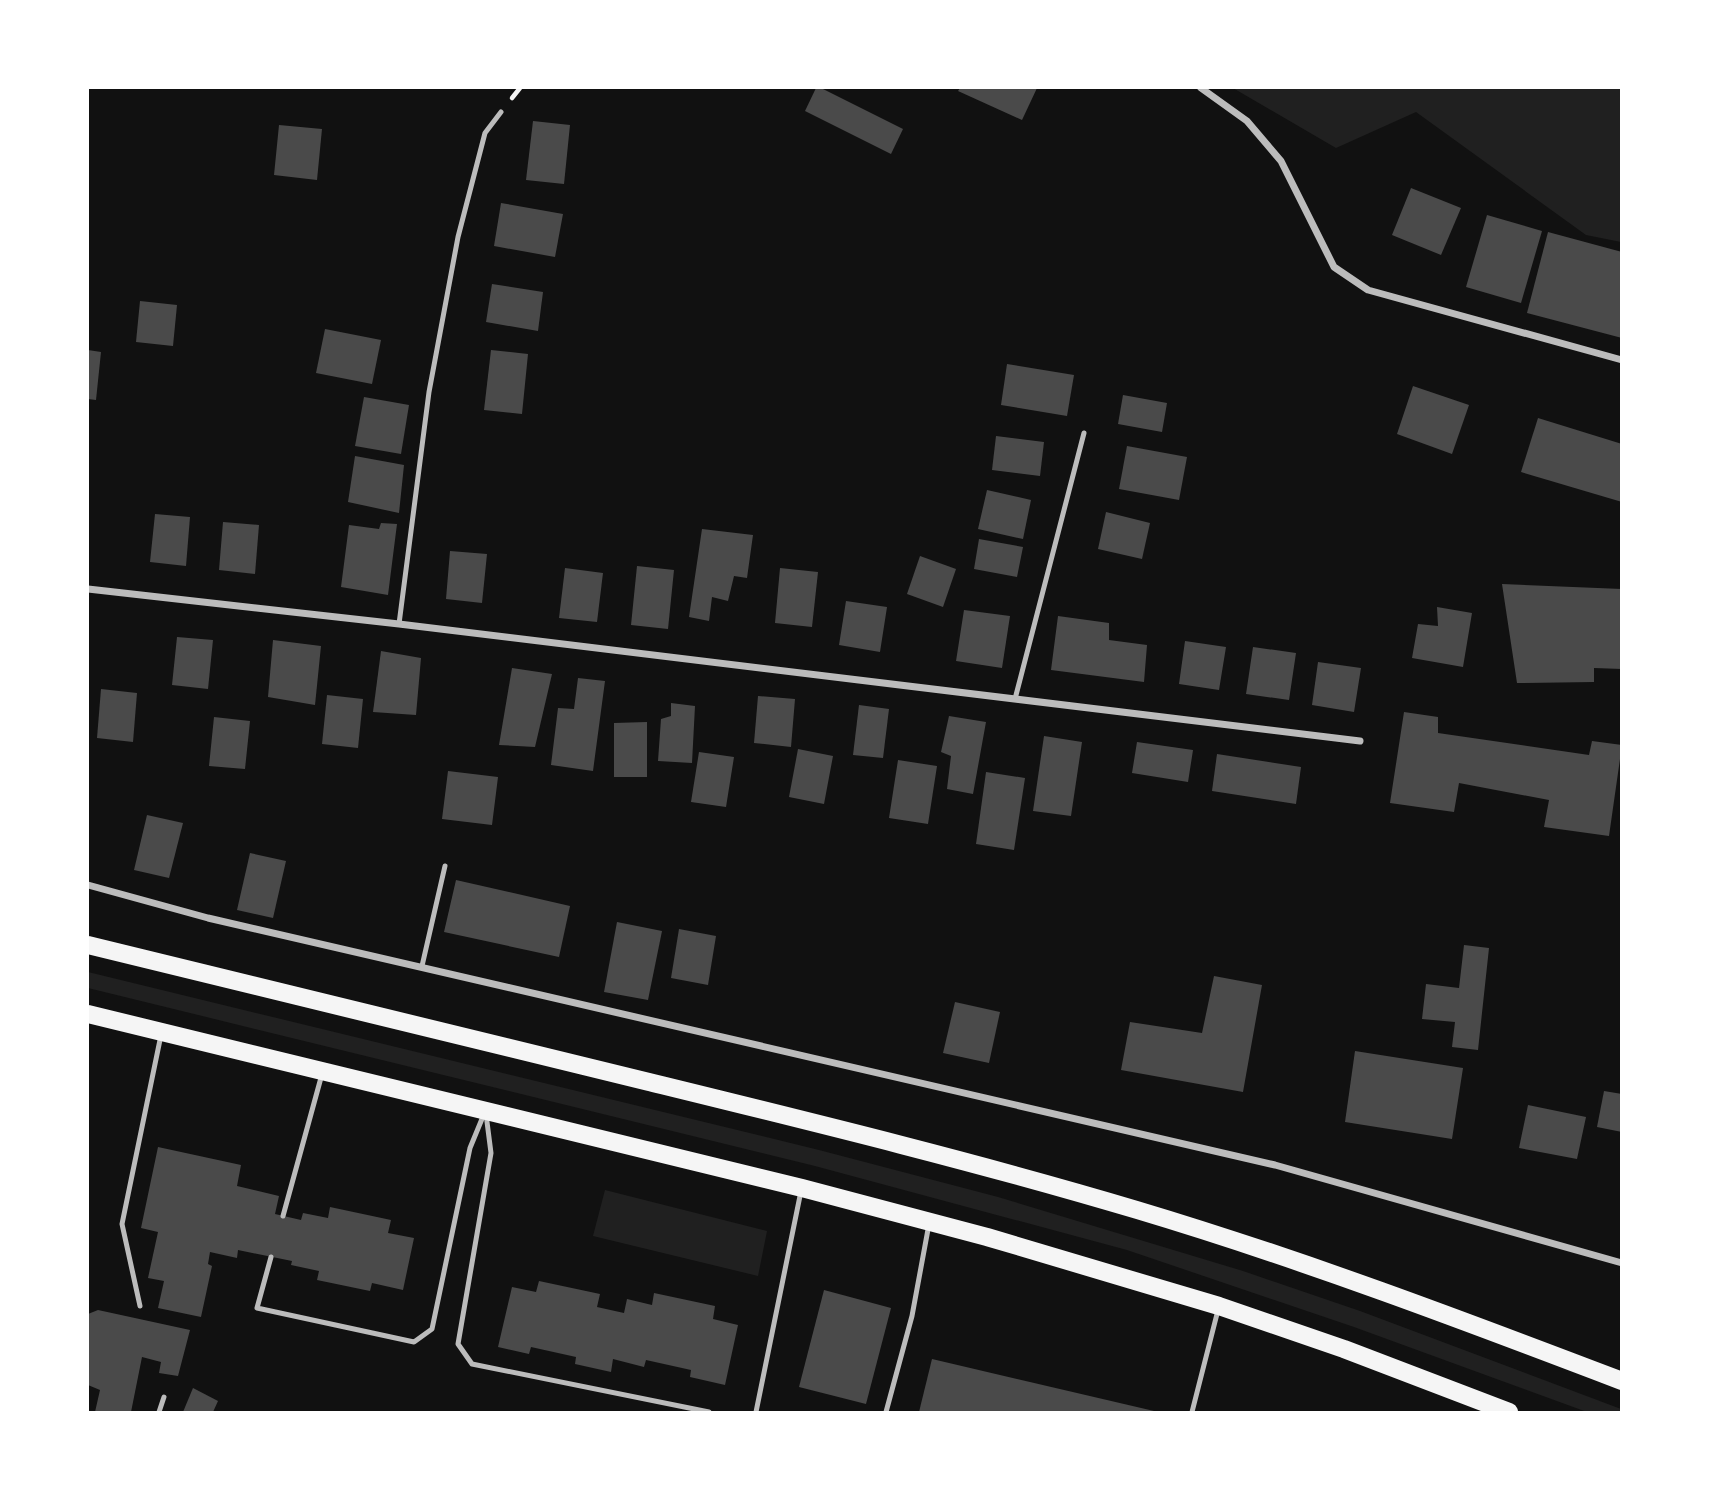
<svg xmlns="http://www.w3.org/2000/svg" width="1709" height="1500" viewBox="0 0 1709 1500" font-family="Helvetica,sans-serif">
<rect width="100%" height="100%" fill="#111"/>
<g fill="#202020">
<path d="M1233 88H1621V242L1586 235 1416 112 1336 148Z"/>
<path d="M88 972 819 1150 998 1197 1243 1271 1360 1311 1621 1409V1412H1587L1354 1327 1127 1250 815 1166 88 988Z"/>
<path d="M605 1190 767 1231 758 1276 593 1236Z"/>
</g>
<g fill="#4a4a4a">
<path d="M816 88H821L903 129 891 154 805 111Z"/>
<path d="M960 88H1037L1022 120 958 91Z"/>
<path d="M533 121 570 125 564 184 526 180Z"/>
<path d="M279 125 322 129 317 180 274 175Z"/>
<path d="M1411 188 1461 208 1441 255 1392 235Z"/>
<path d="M501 203 563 214 555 257 494 246Z"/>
<path d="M1487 215 1542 231 1521 303 1466 287Z"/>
<path d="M1548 232 1622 252V338L1527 313Z"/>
<path d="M492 284 543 292 538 331 486 322Z"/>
<path d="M140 301 177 305 173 346 136 342Z"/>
<path d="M325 329 381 340 372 384 316 373Z"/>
<path d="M88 350 101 352 96 400 88 399Z"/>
<path d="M491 350 528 354 522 414 484 410Z"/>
<path d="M1007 364 1074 375 1067 416 1001 405Z"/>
<path d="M1413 386 1469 405 1452 454 1397 434Z"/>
<path d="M1123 395 1167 403 1162 432 1118 424Z"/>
<path d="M364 397 409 405 401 454 355 446Z"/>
<path d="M1538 418 1622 444V502L1521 472Z"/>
<path d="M996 436 1044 442 1040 476 992 470Z"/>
<path d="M1127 446 1187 457 1179 500 1119 489Z"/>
<path d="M355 456 404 465 399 513 348 502Z"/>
<path d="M987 490 1031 500 1023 539 978 529Z"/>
<path d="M1106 512 1150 523 1142 559 1098 549Z"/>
<path d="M155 514 190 517 186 566 150 562Z"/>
<path d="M223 522 259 525 255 574 219 570Z"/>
<path d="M381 523 397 524 388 595 341 587 349 525 379 529Z"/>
<path d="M702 529 753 535 747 578 734 576 728 601 712 597 709 621 689 617Z"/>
<path d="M979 539 1023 547 1017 577 974 569Z"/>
<path d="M450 551 487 554 482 603 446 599Z"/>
<path d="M920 556 956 569 943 607 907 594Z"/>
<path d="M637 566 674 570 668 629 631 625Z"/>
<path d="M565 568 603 573 597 622 559 618Z"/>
<path d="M780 568 818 572 812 627 775 623Z"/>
<path d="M1502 584 1622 589V669L1594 668V682L1517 683Z"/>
<path d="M846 601 887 607 880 652 839 645Z"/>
<path d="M1437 607 1472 613 1463 667 1412 658 1418 624 1438 626Z"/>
<path d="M964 610 1010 616 1002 668 956 661Z"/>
<path d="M1058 616 1109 623V640L1147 645 1144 682 1051 670Z"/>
<path d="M177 637 213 640 208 689 172 685Z"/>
<path d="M273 640 321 646 315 705 268 697Z"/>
<path d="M1185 641 1226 647 1219 690 1179 684Z"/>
<path d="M1253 647 1296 653 1289 700 1246 694Z"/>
<path d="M381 651 421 658 416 715 373 712Z"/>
<path d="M1318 662 1361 668 1354 712 1312 705Z"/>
<path d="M512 668 552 674 535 747 499 745Z"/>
<path d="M578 678 605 681 593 771 551 765 558 708 574 709Z"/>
<path d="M101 689 137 693 133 742 97 738Z"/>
<path d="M327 695 363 699 358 748 322 744Z"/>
<path d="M758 696 795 699 791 747 754 743Z"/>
<path d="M671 703 695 706 692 763 658 761 661 719 671 716Z"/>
<path d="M859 705 889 709 883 758 853 755Z"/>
<path d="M1404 712 1438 717V733L1589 755 1592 741 1622 745 1609 836 1544 827 1549 800 1459 783 1454 812 1390 803Z"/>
<path d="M949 716 986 722 973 794 947 789 951 756 941 752Z"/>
<path d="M214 717 250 721 245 769 209 766Z"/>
<path d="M647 722V777H614V723Z"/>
<path d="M1044 736 1082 742 1071 816 1033 811Z"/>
<path d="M1137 742 1193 750 1188 782 1132 773Z"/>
<path d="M798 749 833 756 824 804 789 797Z"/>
<path d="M699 752 734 757 726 807 691 802Z"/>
<path d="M1217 754 1301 767 1296 804 1212 791Z"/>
<path d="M898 760 937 766 928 824 889 818Z"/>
<path d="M448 771 498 777 492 825 442 819Z"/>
<path d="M986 772 1025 778 1014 850 976 844Z"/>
<path d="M147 815 183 823 169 878 134 870Z"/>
<path d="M250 853 286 861 273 918 237 910Z"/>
<path d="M456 880 570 906 559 957 444 932Z"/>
<path d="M617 922 662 931 648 1000 604 992Z"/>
<path d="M679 929 716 936 708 985 671 978Z"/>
<path d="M1464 945 1489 948 1478 1050 1452 1047 1455 1022 1422 1019 1426 984 1459 988Z"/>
<path d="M1214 976 1262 985 1243 1092 1121 1070 1130 1022 1202 1033Z"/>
<path d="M955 1002 1000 1012 989 1063 943 1053Z"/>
<path d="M1355 1051 1463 1068 1452 1139 1345 1122Z"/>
<path d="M1604 1091 1622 1094V1132L1597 1127Z"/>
<path d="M1528 1105 1586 1117 1577 1159 1519 1148Z"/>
<path d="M158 1147 241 1165 237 1186 279 1196 275 1214 301 1220 303 1213 328 1218 330 1207 391 1220 388 1233 414 1238 403 1290 372 1283 370 1291 317 1280 319 1271 291 1265 292 1261 238 1250 237 1258 210 1252 208 1264 212 1266 201 1317 158 1308 164 1281 148 1278 158 1232 141 1228Z"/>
<path d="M539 1281 600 1294 597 1307 624 1313 627 1299 652 1305 654 1293 715 1306 713 1319 738 1325 725 1385 690 1377 691 1370 646 1360 644 1367 613 1359 611 1372 575 1364 576 1357 531 1347 529 1354 498 1347 512 1287 536 1292Z"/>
<path d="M824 1290 891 1308 866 1404 799 1387Z"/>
<path d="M98 1310 190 1330 178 1376 159 1373 161 1362 142 1357 131 1412H95L100 1390 88 1385V1314Z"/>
<path d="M932 1359 1154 1411 1153 1412H919Z"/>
<path d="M193 1388 218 1401 213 1412H183Z"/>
</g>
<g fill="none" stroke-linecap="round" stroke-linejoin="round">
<path stroke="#f5f5f5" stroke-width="4.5" d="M512 98 520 88"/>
<g stroke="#bcbcbc" stroke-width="5">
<path d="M399 624 429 392 458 237 485 133 501 112"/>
<path d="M1015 699 1084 433"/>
<path d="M422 966 445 866"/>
<path d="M486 1114 491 1153 458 1344 472 1364 709 1412"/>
<path d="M283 1216 322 1074"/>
<path d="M271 1257 257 1308 414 1342 432 1329 470 1148 484 1114"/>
<path d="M140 1306 122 1224 161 1035"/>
<path d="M159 1412 164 1397"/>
<path d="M756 1412 801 1191"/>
<path d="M886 1412 912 1316 929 1224"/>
<path d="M1192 1412 1218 1310"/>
</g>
<g stroke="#bcbcbc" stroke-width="7">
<path d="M1201 88 1247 121 1281 161 1334 267 1368 290 1622 360"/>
<path d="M88 589 399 624 1360 741"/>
<path d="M88 885 208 918 1275 1165 1622 1263"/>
</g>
<g stroke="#f5f5f5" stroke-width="18">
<path d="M88 945C275 991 462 1036 649 1082 812 1122 976 1162 1137 1210 1301 1259 1462 1320 1622 1381"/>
<path d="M88 1014 802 1188 987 1237 1219 1306 1344 1349 1509 1412"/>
</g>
</g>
<rect width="1709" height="1500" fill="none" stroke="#ffffff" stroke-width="178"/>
</svg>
